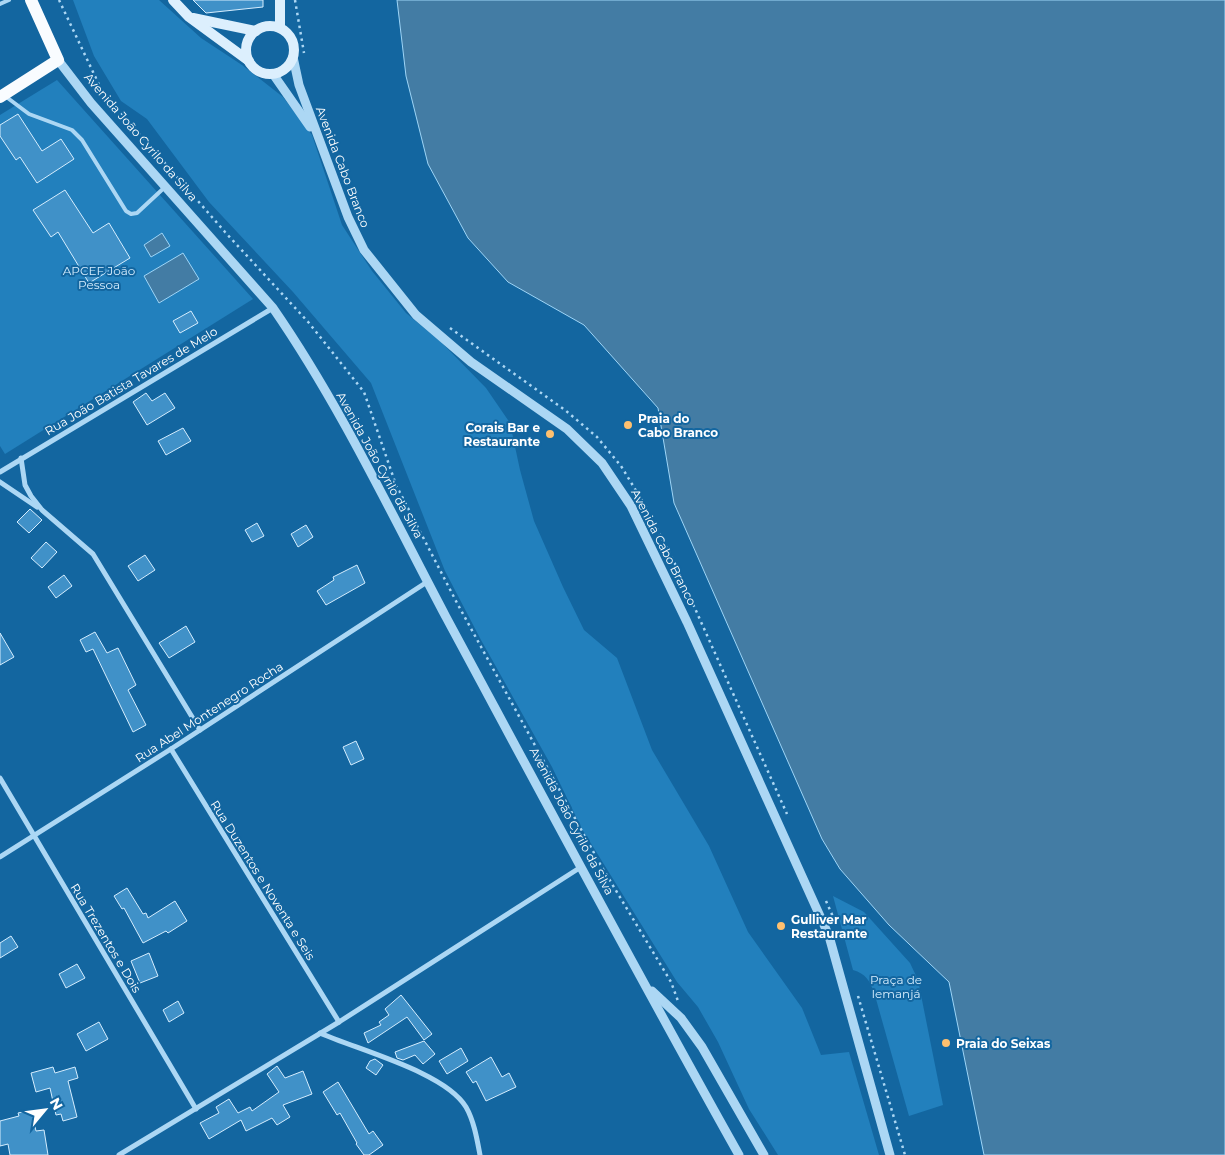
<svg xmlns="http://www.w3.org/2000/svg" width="1225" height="1155" viewBox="0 0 1225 1155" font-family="Montserrat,sans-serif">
<rect width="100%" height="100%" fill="#1366a0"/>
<g fill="#2280bd">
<path d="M73 0H159L201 38 242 65 283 97 312 135 342 225 372 271 406 313 441 342 486 388 510 423 520 470 534 521 563 587 584 630 617 658 652 750 709 846 748 932 802 1008 821 1055 849 1052 879 1155H778L749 1109 718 1042 698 1007 677 982 582 829 552 767 481 640 445 571 371 383 293 292 209 202 147 119 121 101 94 56Z"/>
<path d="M57 80 253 299 5 454 0 446V115Z"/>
<path d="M833 896 864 912 910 963 918 980 943 1105 909 1116 874 992C869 980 866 974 853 970Z"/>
</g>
<g fill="#437ca4" stroke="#9ed5f7">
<path d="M397 0H1225V1155H984L949 982 889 925 840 869 822 839 674 503 658 408 584 325 508 282 468 238 428 164 406 76Z"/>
<path d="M162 233 170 246 151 257 144 245Z"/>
<path d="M183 253 199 279 159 303 144 276Z"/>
</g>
<g fill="#4091c8" stroke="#d5edfe">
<path d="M193 0H263V7L206 13Z"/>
<path d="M18 114 42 151 61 139 74 159 37 183 20 157 16 160 0 136V125Z"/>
<path d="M65 190 93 233 109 223 130 258 89 283 58 232 51 237 33 210Z"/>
<path d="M191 311 198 323 180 333 173 321Z"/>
<path d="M146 393 152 401 165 393 175 408 147 425 133 402Z"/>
<path d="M183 428 191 441 166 455 158 441Z"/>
<path d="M30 509 42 520 29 533 17 522Z"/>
<path d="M257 523 264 536 252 542 245 530Z"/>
<path d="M306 525 313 537 298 547 291 534Z"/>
<path d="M46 542 57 552 42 568 31 558Z"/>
<path d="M145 555 155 570 138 581 128 566Z"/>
<path d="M357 565 365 583 326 605 317 591 334 580 333 577Z"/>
<path d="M64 575 72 586 56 598 48 587Z"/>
<path d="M186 626 195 642 169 658 159 643Z"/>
<path d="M95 632 107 653 118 648 136 685 128 690 146 725 133 732 93 649 86 652 80 640Z"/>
<path d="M0 633 14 657 0 665Z"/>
<path d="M356 741 364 759 351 765 343 747Z"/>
<path d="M127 888 143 914 146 913 148 918 175 901 187 921 168 933 166 931 143 943 124 908 122 909 114 896Z"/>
<path d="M11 936 18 947 0 958V943Z"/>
<path d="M149 953 158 976 140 983 131 961Z"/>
<path d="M77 964 85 978 66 988 59 974Z"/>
<path d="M401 995 432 1034 424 1040 407 1017 368 1043 364 1033 381 1025 379 1022 389 1015 385 1009Z"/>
<path d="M178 1001 184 1013 169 1022 163 1010Z"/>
<path d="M99 1022 108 1039 86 1051 77 1034Z"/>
<path d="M424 1041 435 1054 423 1064 415 1055 403 1060 397 1058 395 1052Z"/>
<path d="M461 1048 468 1061 447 1074 439 1061Z"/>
<path d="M491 1057 502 1077 509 1073 516 1087 486 1101 476 1081 473 1083 466 1072Z"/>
<path d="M375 1059 383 1065 376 1075 366 1068 370 1061Z"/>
<path d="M277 1066 285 1078 303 1071 312 1094 283 1105 290 1117 277 1125 272 1118 246 1131 241 1120 209 1139 200 1123 219 1113 216 1107 229 1099 238 1113 250 1107 252 1111 279 1092 267 1074Z"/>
<path d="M53 1067 55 1073 75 1067 78 1078 68 1081 77 1117 63 1121 61 1114 56 1115 50 1088 36 1092 31 1073Z"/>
<path d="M338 1082 369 1134 373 1131 383 1145 369 1155H364L356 1144 357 1143 340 1113 337 1115 323 1092Z"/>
<path d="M31 1110 36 1131 44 1130 48 1155H10L8 1144 0 1146V1121L19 1116 18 1113Z"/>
</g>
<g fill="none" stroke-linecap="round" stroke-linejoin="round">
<g stroke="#acd7f4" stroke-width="2.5" stroke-dasharray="2.5 4" stroke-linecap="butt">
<path d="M59 0 102 91 225 232 309 323 364 392 396 485 457 603 600 864 671 982 678 1001"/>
<path d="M295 0 304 53"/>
<path d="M450 328 565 410 597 437 621 466 646 507 676 566 787 814"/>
<path d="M826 901 834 919"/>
<path d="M858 996 905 1155"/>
</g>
<g stroke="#acd7f4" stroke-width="4">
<path d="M0 4 9 0"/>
<path d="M5 96 29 114 72 130 82 140 126 211 131 214 137 213 165 187"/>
</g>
<g stroke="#acd7f4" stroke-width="5">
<path d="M21 458 25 485 31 496 42 510 93 554 200 730"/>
<path d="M0 472 273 308"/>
<path d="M0 482 37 507"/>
<path d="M171 749 339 1022"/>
<path d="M0 778 196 1109"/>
<path d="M0 857 171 749 427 582"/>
<path d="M320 1033C358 1050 445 1072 466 1107 474 1121 477 1139 480 1155"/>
<path d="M119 1155 339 1022 581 867"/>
</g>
<g stroke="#acd7f4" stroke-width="9">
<path d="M293 57 299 85 348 217 364 250 416 315 471 362 567 429 602 463 631 506 687 622 829 936 890 1155"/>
<path d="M58 60 91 103 273 308C340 405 391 513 446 617 543 797 639 977 739 1155"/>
<path d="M273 74 310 127"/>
<path d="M652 991 681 1018 702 1047 764 1155"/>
</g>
<g stroke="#dceffd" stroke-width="10">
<path d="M173 0 189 17 249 61"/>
<path d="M193 18 256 31"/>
<circle cx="270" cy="50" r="24"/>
<path d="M280 28V0"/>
</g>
<path stroke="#f9fcff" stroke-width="12" d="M0 97 58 60 31 0"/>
</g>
<g fill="#ffc06f" stroke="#1366a0" stroke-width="2">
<circle cx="628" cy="425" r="5"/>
<circle cx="550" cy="434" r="5"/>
<circle cx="781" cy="926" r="5"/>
<circle cx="946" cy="1043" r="5"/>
</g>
<g text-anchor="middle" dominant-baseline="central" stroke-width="4" stroke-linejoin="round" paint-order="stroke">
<g font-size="12" fill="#fff" stroke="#1366a0">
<text transform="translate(141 137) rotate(49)">Avenida João Cyrilo da Silva</text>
<text transform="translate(343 167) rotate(69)">Avenida Cabo Branco</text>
<text transform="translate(131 381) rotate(-31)">Rua João Batista Tavares de Melo</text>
<text transform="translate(380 465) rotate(61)">Avenida João Cyrilo da Silva</text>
<text transform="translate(664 547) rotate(63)">Avenida Cabo Branco</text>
<text transform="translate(209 712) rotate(-33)">Rua Abel Montenegro Rocha</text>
<text transform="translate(572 821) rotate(62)">Avenida João Cyrilo da Silva</text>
<text transform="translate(263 880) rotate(58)">Rua Duzentos e Noventa e Seis</text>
<text transform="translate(106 938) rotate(59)">Rua Trezentos e Dois</text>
</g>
<g font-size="12" fill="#d5edfe" stroke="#1366a0">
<text x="99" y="270">APCEF João<tspan x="99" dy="14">Pessoa</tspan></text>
<text x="896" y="979">Praça de<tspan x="896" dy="14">Iemanjá</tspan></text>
</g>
<g font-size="12" font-weight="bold" fill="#fff" stroke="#1366a0" text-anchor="start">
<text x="638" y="418">Praia do<tspan x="638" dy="14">Cabo Branco</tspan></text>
<text x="540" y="427" text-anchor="end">Corais Bar e<tspan x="540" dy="14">Restaurante</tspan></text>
<text x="791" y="919">Gulliver Mar<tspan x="791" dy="14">Restaurante</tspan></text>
<text x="956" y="1043">Praia do Seixas</text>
</g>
</g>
<g transform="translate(45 1110) rotate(61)" stroke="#1366a0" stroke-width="4" paint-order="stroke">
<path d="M0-4L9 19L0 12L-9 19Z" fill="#ffffff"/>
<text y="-8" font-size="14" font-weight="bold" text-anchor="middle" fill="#ffffff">N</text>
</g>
</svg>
